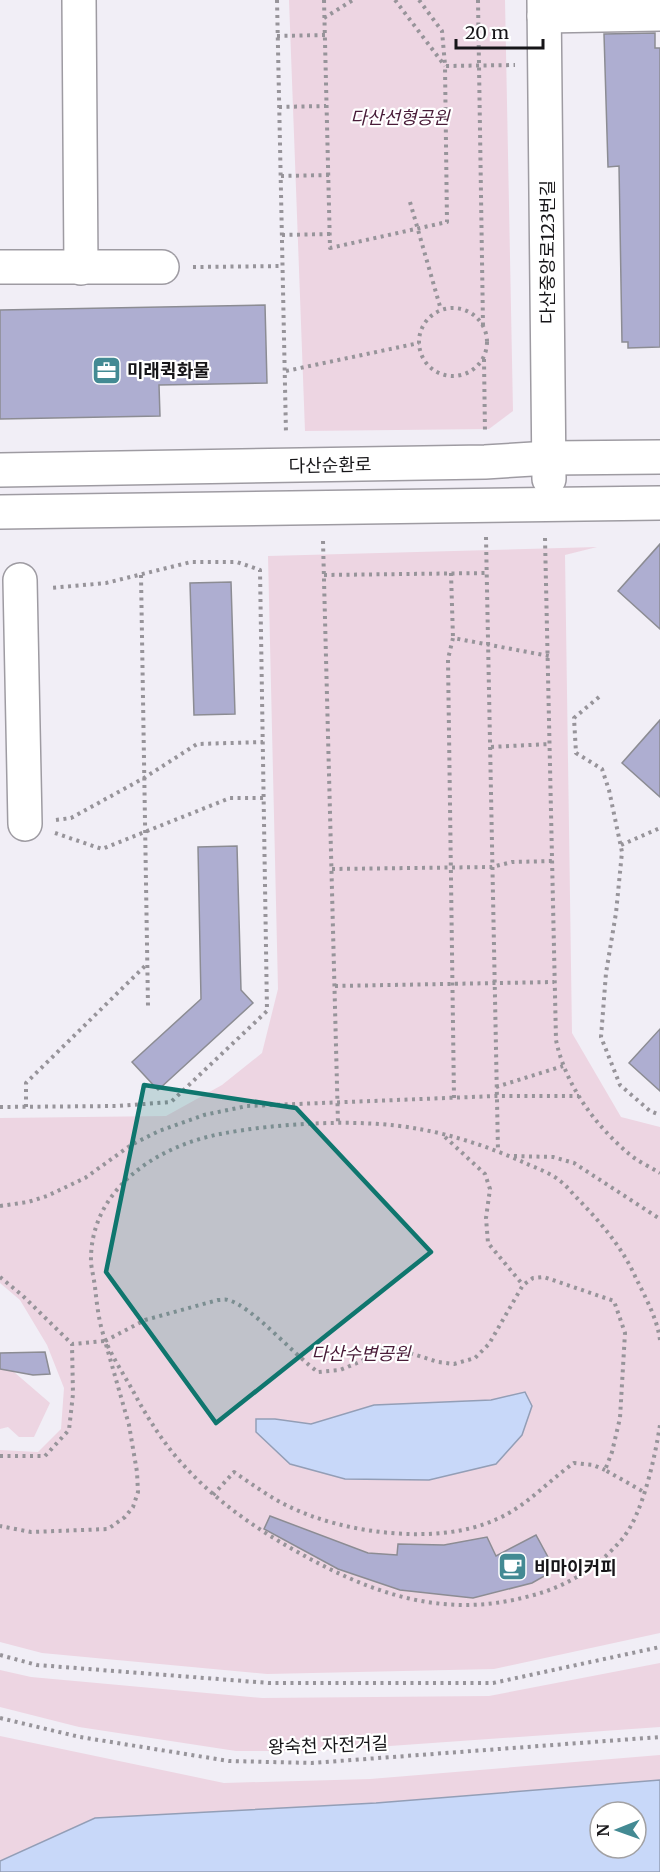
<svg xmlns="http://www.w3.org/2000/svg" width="660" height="1872" viewBox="0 0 660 1872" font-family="Merriweather,'Noto Sans KR',serif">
<rect width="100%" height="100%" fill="#f1eef6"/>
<g fill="#edd5e2">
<path d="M289 0H505L513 411 489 429 305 431Z"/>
<path d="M597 547 565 555 572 1033 621 1117 660 1127V1633L494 1669 267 1674 42 1653 0 1642V1450L38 1452 61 1429 64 1388 47 1345 20 1300 0 1283V1118L166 1116 222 1085 262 1053 278 989 268 556Z"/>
<path d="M0 1360 50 1403 34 1437H19L8 1427 0 1429Z"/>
<path d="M660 1663V1727L319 1751H236L79 1727 0 1707V1670L31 1677 262 1698 489 1696Z"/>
<path d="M0 1736 224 1783 370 1779 660 1755V1780L376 1803 95 1818 0 1861Z"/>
</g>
<g fill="#c8d8f9" stroke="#939eb6" stroke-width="1.5" fill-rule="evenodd">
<path d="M525 1392 532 1406 522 1435 496 1464 429 1480 345 1479 290 1464 256 1432V1419H275L311 1424 374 1405 491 1400Z"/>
<path d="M660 1780V1872H0V1861L95 1818 376 1803ZM600 1812H636V1848H600Z"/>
</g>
<g fill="#aeaed1" stroke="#8c8c93" stroke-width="1.5">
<path d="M655 33V48H660V347L628 348V342H622L619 166 608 167 604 34Z"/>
<path d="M265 305 267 383 159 385 160 416 0 419V310Z"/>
<path d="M660 544V629L618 591Z"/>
<path d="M231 582 235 714 194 715 190 583Z"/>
<path d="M660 720V797L622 763Z"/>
<path d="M237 846 241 990 253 1003 158 1090 132 1062 201 999 198 847Z"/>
<path d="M660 1029V1091L629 1063Z"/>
<path d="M45 1352 50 1374 33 1375 0 1369V1353Z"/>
<path d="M270 1516 368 1553 397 1555 398 1544 444 1545 487 1537 496 1556 536 1535 555 1570 532 1583 473 1598 400 1590 338 1569 264 1529Z"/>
</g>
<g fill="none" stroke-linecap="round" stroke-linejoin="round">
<defs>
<g id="minor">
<path d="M79 0 81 268"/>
<path d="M544 0 549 479"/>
<path d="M544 16 660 14"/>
<path d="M0 267H162"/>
<path d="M0 470 485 462 549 458 660 457"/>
<path d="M0 512 660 503"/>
<path d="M20 580 25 824"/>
</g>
</defs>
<use href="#minor" stroke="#9e9ba2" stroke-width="36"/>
<g stroke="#97949a" stroke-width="4" stroke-dasharray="3 4.5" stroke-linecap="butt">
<path d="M277 0 286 434"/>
<path d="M324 0 330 248 447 222 445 66 515 65"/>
<path d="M395 0 445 66"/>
<path d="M419 0 442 31 445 65"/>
<path d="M478 0 483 325"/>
<path d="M324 18 353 0"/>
<path d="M277 36 325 35"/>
<path d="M279 107 326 106"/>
<path d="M281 176 329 175"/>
<path d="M410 202 441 310"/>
<path d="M282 235 330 234"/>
<path d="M193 267 283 266"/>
<circle cx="453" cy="342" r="34"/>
<path d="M484 359 485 433"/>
<path d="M286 371 419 343"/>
<path d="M486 537 498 1151"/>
<path d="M545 538 556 1040C565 1084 594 1124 628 1153 637 1161 650 1167 660 1173"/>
<path d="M323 541 338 1124"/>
<path d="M451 573 453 638"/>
<path d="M141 575 148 1006"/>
<path d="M324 575 488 573"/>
<path d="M599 697 574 718 576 753 602 769 609 790 622 852 616 913 606 973 601 1037 620 1085 650 1111 660 1115"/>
<path d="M491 747 550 744"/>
<path d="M56 820 71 818 144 778 197 744 263 742"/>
<path d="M55 833 102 849 230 798H264"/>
<path d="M621 845 660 828"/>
<path d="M332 869 492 867 512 862 552 861"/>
<path d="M335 986 554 982"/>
<path d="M496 1087 563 1066"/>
<path d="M454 1098 448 659 453 638 549 656"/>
<path d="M0 1107 117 1106 171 1102 267 1011 260 570 237 562H191L106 583 50 588"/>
<path d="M26 1107V1083L147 964"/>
<path d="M445 1137 485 1174 490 1189 486 1218 488 1243 523 1285"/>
<path d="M514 1156 553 1157 574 1163 660 1219"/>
<path d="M0 1206 28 1202 47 1196 85 1178 131 1145 159 1131 204 1115 247 1106 496 1096H579"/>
<path d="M0 1277 23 1296 72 1344 105 1341 129 1425 137 1472 138 1492 133 1507 125 1517 108 1529 31 1532 0 1526"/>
<path d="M660 1340C657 1317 644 1295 634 1274 620 1244 599 1221 577 1198 571 1192 566 1185 560 1181 551 1173 536 1168 525 1163 492 1148 454 1135 419 1129 362 1118 277 1123 220 1134 155 1147 89 1190 91 1263 92 1271 94 1279 95 1287 97 1305 99 1325 106 1342 113 1358 124 1375 133 1391 148 1419 165 1446 187 1469 218 1502 255 1528 294 1550 370 1593 442 1620 530 1596 566 1587 599 1567 623 1538 643 1513 655 1457 660 1425"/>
<path d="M105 1341 145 1320 218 1300C222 1300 225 1299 228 1300 252 1306 295 1356 318 1372L340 1370 362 1361 379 1350 394 1348 438 1362 454 1364 475 1358 489 1344 523 1285 533 1278 544 1277 614 1301 625 1333 620 1418 612 1452 605 1470 644 1492"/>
<path d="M0 1456H45L69 1430 73 1394 72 1344"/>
<path d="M213 1495 234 1472C252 1484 269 1497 288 1506 344 1534 440 1546 497 1519 527 1506 548 1481 574 1463L593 1465 605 1470"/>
<path d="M0 1655 37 1665 269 1683H493L660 1647"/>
<path d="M0 1718 80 1737 229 1761 312 1763 660 1737"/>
</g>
<use href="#minor" stroke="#fff" stroke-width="33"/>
</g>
<path fill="#0f766e" fill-opacity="0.2" stroke="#0f766e" stroke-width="4.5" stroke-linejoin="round" d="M144 1085 296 1108 431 1252 216 1423 106 1272Z"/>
<defs>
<symbol id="office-square" viewBox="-11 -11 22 22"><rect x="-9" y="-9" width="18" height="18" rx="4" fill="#438a93" stroke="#fff"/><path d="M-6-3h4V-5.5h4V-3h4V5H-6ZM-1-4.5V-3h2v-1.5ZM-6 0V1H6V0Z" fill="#fff"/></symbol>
<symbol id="cafe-square" viewBox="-11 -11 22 22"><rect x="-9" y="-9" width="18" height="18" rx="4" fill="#438a93" stroke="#fff"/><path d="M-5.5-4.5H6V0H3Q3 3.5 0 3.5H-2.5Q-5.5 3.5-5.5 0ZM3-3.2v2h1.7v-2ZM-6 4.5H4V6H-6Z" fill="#fff"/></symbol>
</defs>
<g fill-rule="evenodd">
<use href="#office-square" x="90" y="354" width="33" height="33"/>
<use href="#cafe-square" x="496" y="1550" width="33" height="33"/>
</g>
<g text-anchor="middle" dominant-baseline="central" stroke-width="4.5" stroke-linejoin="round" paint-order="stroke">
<g font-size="18" font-style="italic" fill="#491c38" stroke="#fff">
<text x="400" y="117">다산선형공원</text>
<text x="361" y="1353">다산수변공원</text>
</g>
<g font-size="18" fill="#161518" stroke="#fff">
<text transform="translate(547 252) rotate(-90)">다산중앙로123번길</text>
<text transform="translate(330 465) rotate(-1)">다산순환로</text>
<text transform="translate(328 1745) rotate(-2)">왕숙천 자전거길</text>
</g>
<g font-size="18" font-weight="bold" fill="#161518" stroke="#fff" text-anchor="start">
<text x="127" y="370">미래퀵화물</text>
<text x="534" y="1567">비마이커피</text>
</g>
</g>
<g transform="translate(618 1830) rotate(269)"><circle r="28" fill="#ffffff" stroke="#a2a1a3" stroke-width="1.5"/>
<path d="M0-4.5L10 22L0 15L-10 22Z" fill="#438a93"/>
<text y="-9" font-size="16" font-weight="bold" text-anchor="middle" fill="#161518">N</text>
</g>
<path d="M456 39v9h87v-9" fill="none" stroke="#161518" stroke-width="3"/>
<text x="465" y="39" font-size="18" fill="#161518" stroke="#ffffff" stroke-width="4.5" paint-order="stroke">20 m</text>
</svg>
